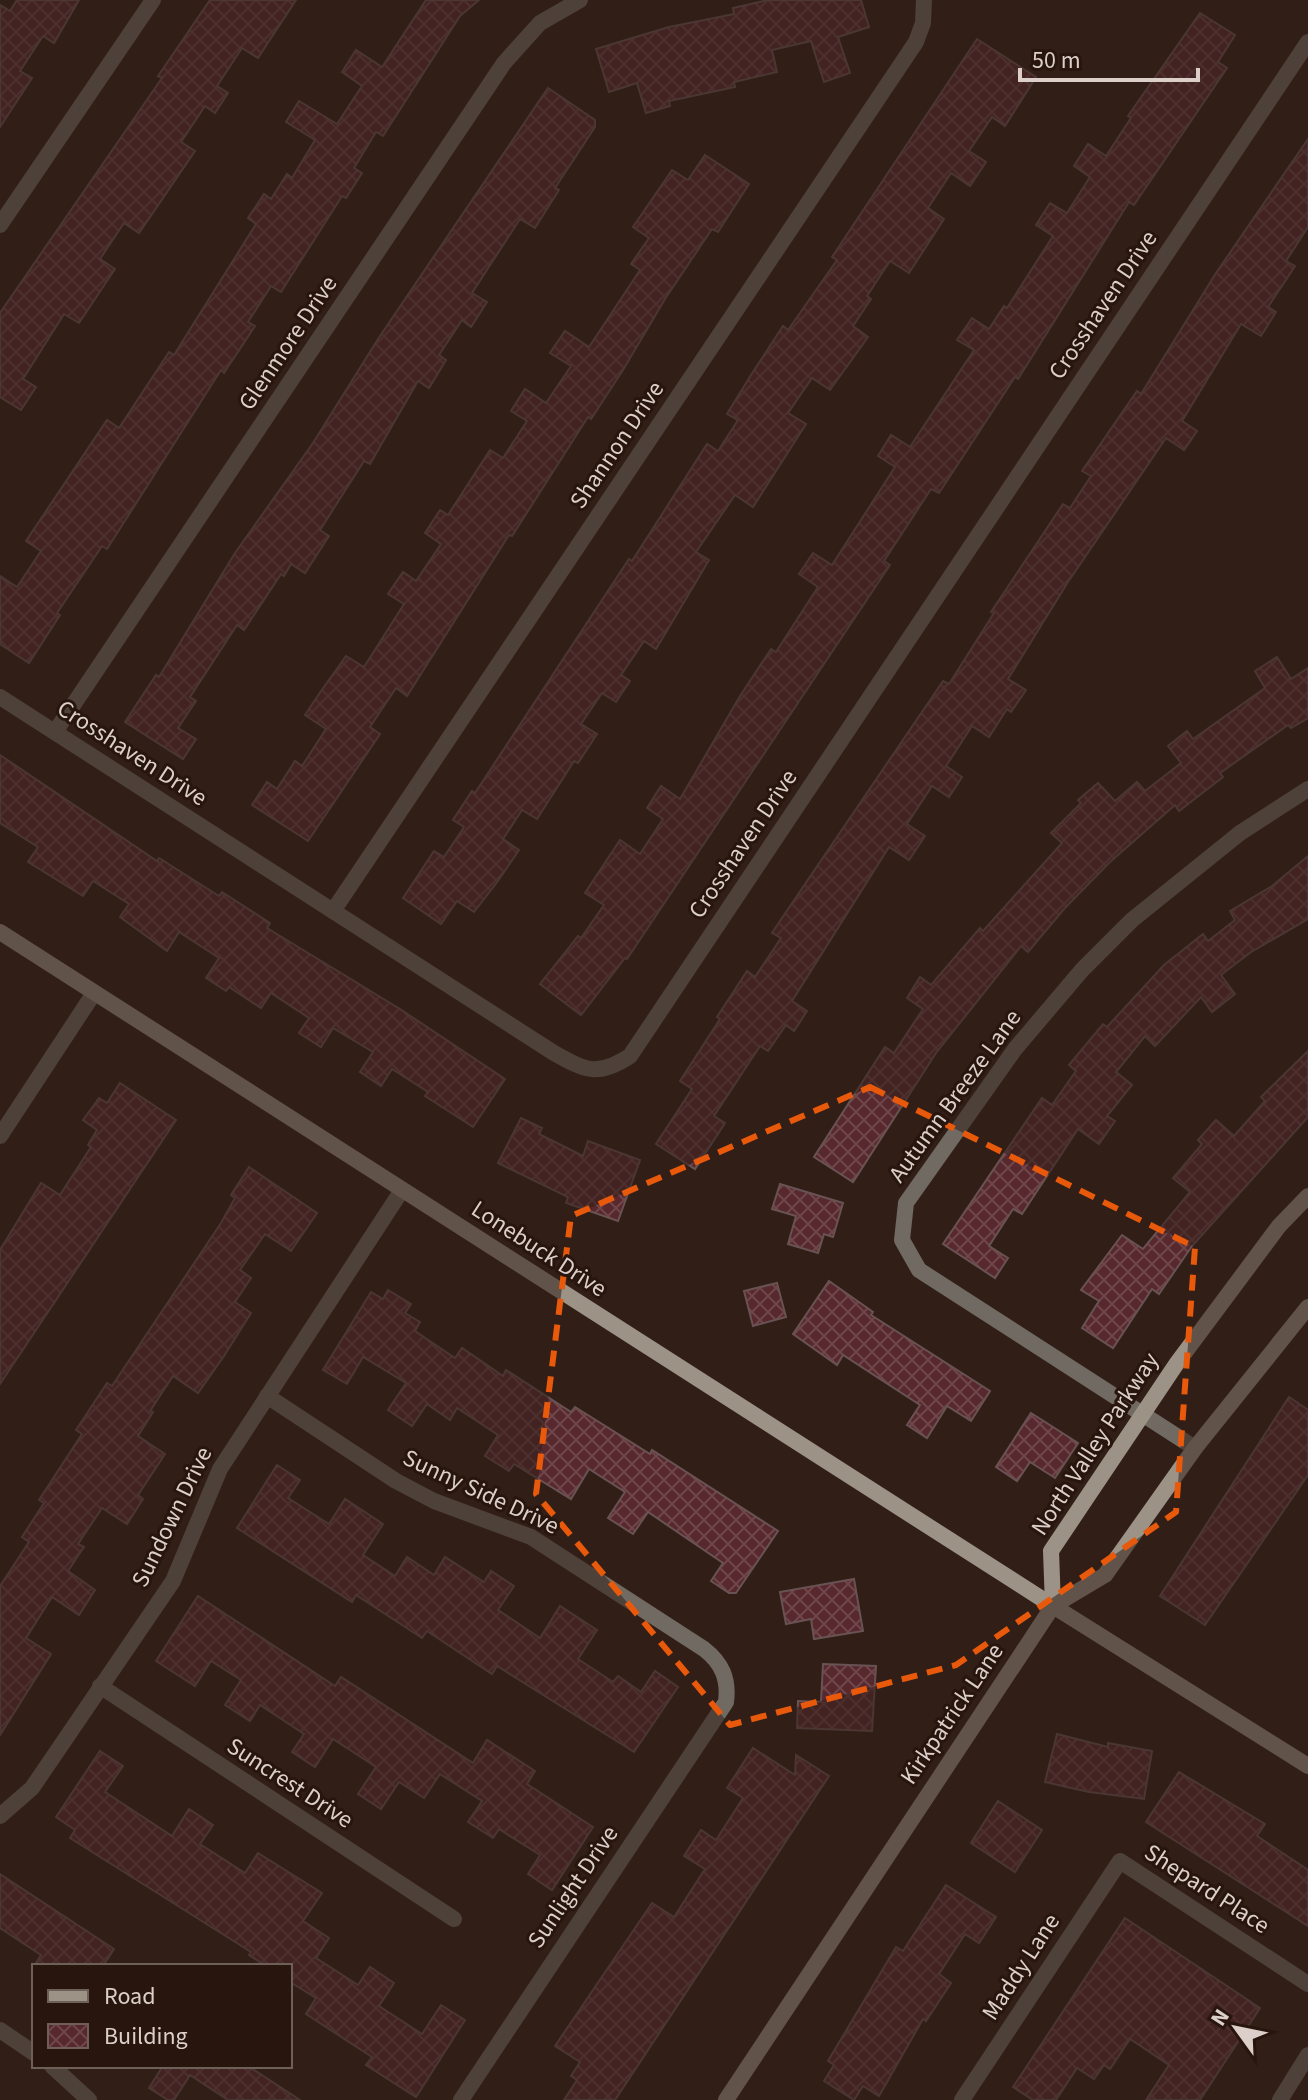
<svg xmlns="http://www.w3.org/2000/svg" width="1308" height="2100" viewBox="0 0 1308 2100" font-family="'Source Sans 3',sans-serif">
<defs>
<pattern id="building-cross-hatch" width="8" height="8" patternUnits="userSpaceOnUse" patternTransform="scale(2)"><rect width="8" height="8" fill="#57282d"/><path d="M0 0l8 8M0 8l8-8" fill="none" stroke="#6f464a"/></pattern>
</defs>
<rect width="100%" height="100%" fill="#311f17"/>
<g fill="url(#building-cross-hatch)" stroke="#695253" stroke-width="2">
<path d="M17 0H79L54 43 43 36 20 71 32 78 0 127V5L10 11Z"/>
<path d="M210 0H296L258 58 242 48 217 86 228 93 215 113 205 106 181 142 195 151 139 233 124 223 100 259 115 269 79 323 64 314 23 379 36 387 21 410 0 397V313L162 78 158 76Z"/>
<path d="M426 0H479L460 16 383 136 376 132 354 168 362 173 346 198 342 196 281 292 271 286 248 322 255 326 224 373 221 370 107 549 102 546 57 613 60 615 29 663 0 644V576L17 587 41 551 26 541 107 420 119 428 169 352 174 355 256 224 248 218 264 194 271 199 287 174 292 178 315 140 286 122 299 101 337 124 362 86 342 72 356 50 382 67Z"/>
<path d="M768 0H861L869 27 838 37 850 73 824 82 811 41 772 50 777 72 734 82 735 87 669 101 670 106 646 113 637 83 609 92 596 49 669 27 734 14 733 8Z"/>
<path d="M1200 13 1235 35 1218 62 1227 68 1134 205 1129 202 1018 379 1015 377 939 493 931 489 884 561 890 565 627 959 625 958 581 1015 540 984 578 936 581 938 604 905 585 893 620 840 640 854 663 819 647 808 661 786 680 799 740 696 771 649 776 652 818 587 799 574 813 553 832 565 895 467 878 456 891 435 910 447 974 350 957 340 972 318 989 329 1004 306 1007 308 1053 236 1036 225 1050 203 1067 213 1090 177 1074 166 1088 144 1106 156 1131 118 1128 116Z"/>
<path d="M977 39 1036 77 1005 126 992 117 969 151 986 162 970 186 951 173 928 208 944 219 909 273 890 261 867 296 871 299 853 326 868 337 830 390 812 378 788 413 806 424 753 507 735 495 696 552 709 560 656 649 644 641 621 675 630 681 616 702 602 693 581 724 597 734 578 763 574 761 537 819 522 810 503 839 519 850 498 881 474 912 457 901 441 924 403 898 434 851 444 857 464 827 453 820 472 791 475 793 629 559 632 561 707 444 718 451 738 420 727 414 751 375 783 326 788 330 837 260 832 257Z"/>
<path d="M548 88 595 120V127L555 188 559 190 535 228 520 219 472 293 487 302 471 327 462 320 439 355 446 360 429 388 418 381 370 464 364 461 320 530 329 536 305 573 291 564 284 576 281 574 244 630 237 625 190 697 196 701 178 728 196 739 183 759 125 722 156 675 159 677 235 553 313 443 378 339Z"/>
<path d="M1308 139V227L1286 261 1295 266 1268 307 1276 312 1261 336 1241 324 1182 421 1197 431 1184 450 1166 438 1068 582 1008 679 1026 690 1011 712 1007 709 989 737 972 726 946 766 962 777 949 797 932 786 907 824 925 836 909 860 889 847 792 1001 807 1011 794 1031 786 1025 768 1051 760 1046 714 1116 725 1123 695 1169 656 1144 692 1089 680 1081 720 1019 717 1017 747 971 755 977 781 938 772 933 786 912 943 681 949 684 994 613 991 612 1063 504 1070 508 1091 476 1082 471 1137 391 1141 394 1216 273Z"/>
<path d="M705 155 749 184 718 232 712 229 665 299 623 370 591 419 588 417 512 536 509 535 407 696 396 688 370 727 380 734 308 841 252 805 267 782 277 789 295 761 302 766 326 729 305 715 319 694 346 656 364 667 404 604 388 594 403 572 416 581 441 544 425 533 440 510 448 515 490 450 503 458 527 421 511 411 525 389 546 403 571 366 550 353 565 331 589 347 640 270 631 264 649 238 633 227 672 170 688 180Z"/>
<path d="M1277 657 1291 679 1308 668V718L1291 728 1288 725 1220 773 1223 777 1179 811 1175 805 1110 862 1064 909 1028 952 1021 946 936 1053 853 1182 814 1157 885 1047 894 1053 923 1009 907 998 920 977 931 985 980 928 983 931 1062 843 1051 833 1081 803 1078 800 1098 783 1115 801 1137 782 1145 791 1181 763 1168 746 1187 731 1193 739 1265 688 1255 671Z"/>
<path d="M0 755 157 861 159 858 219 896 222 892 270 923 267 928 400 1009 505 1079 473 1127 425 1096 428 1092 392 1069 381 1086 360 1072 373 1052 333 1028 321 1047 299 1033 309 1018 271 993 261 1008 229 987 226 991 206 978 219 958 179 932 167 951 120 917 129 904 93 881 83 896 28 862 38 847 0 823Z"/>
<path d="M1308 856V919L1251 952 1221 975 1235 994 1212 1012 1201 997 1155 1046 1145 1036 1116 1072 1132 1085 1107 1116 1115 1121 1099 1144 1078 1129 1022 1214 1013 1209 989 1246 1008 1258 995 1278 943 1244 1042 1098 1052 1105 1076 1071 1069 1065 1103 1024 1107 1027 1164 965 1203 934 1208 941 1235 920 1230 911 1272 886Z"/>
<path d="M1308 1051V1117L1192 1246 1159 1294 1152 1289 1113 1348 1082 1328 1099 1301 1081 1290 1122 1235 1143 1249 1190 1192 1173 1178 1202 1144 1198 1140 1216 1120 1234 1136 1265 1101 1261 1097Z"/>
<path d="M120 1083 176 1120 0 1384V1250L41 1183 60 1195 91 1147 88 1145 97 1130 83 1120 99 1098 107 1103Z"/>
<path d="M521 1118 542 1128 539 1134 583 1156 588 1141 640 1160 618 1221 566 1203 568 1197 498 1163Z"/>
<path d="M249 1167 317 1213 291 1251 265 1234 240 1270 251 1278 235 1302 251 1313 224 1356 198 1393 173 1376 150 1411 153 1412 138 1436 165 1454 138 1495 143 1499 127 1524 102 1508 78 1544 84 1547 68 1571 95 1590 79 1615 52 1597 26 1638 51 1654 0 1735V1586L29 1542 22 1537 44 1503 39 1500 82 1434 76 1430 107 1383 112 1386 221 1223 235 1198 231 1195Z"/>
<path d="M780 1184 843 1203 833 1237 824 1234 818 1253 788 1244 796 1216 772 1209Z"/>
<path d="M829 1281 873 1312 871 1315 990 1391 971 1421 947 1406 927 1438 907 1425 920 1405 843 1355 837 1365 793 1334Z"/>
<path d="M777 1283 786 1317 753 1326 744 1291Z"/>
<path d="M388 1290 411 1304 405 1313 420 1322 415 1331 455 1358 462 1348 503 1376 506 1370 571 1412 575 1407 650 1454 652 1450 778 1531 736 1593H729L711 1581 723 1563 648 1512 633 1534 608 1518 625 1492 589 1469 571 1499 514 1464 509 1471 485 1456 498 1435 457 1408 450 1420 427 1404 412 1426 388 1410 406 1383 363 1357 347 1384 323 1370 371 1292 383 1299Z"/>
<path d="M1289 1397 1308 1410V1475L1205 1625 1160 1596Z"/>
<path d="M1031 1413 1078 1443 1055 1478 1030 1462 1017 1481 996 1467Z"/>
<path d="M277 1465 300 1480 288 1498 329 1524 345 1499 383 1524 363 1555 395 1576 407 1557 434 1575 445 1557 484 1582 491 1571 514 1586 498 1610 540 1638 560 1606 597 1630 578 1659 613 1682 618 1676 641 1692 655 1671 678 1687 634 1752 497 1666 492 1674 427 1631 422 1638 356 1595 352 1602 237 1528Z"/>
<path d="M854 1579 863 1631 814 1639 811 1619 786 1624 780 1592Z"/>
<path d="M198 1596 335 1686 341 1677 473 1763 487 1740 535 1771 527 1784 593 1827 552 1890 528 1874 540 1855 499 1829 493 1838 468 1822 482 1801 440 1774 424 1798 399 1782 381 1809 358 1794 376 1767 333 1739 315 1767 292 1752 304 1734 260 1705 250 1721 225 1705 241 1680 211 1661 195 1686 156 1661Z"/>
<path d="M823 1664 876 1666 872 1731 797 1728 798 1701 821 1702Z"/>
<path d="M1057 1734 1108 1747V1743L1152 1751 1144 1799 1089 1792 1045 1782Z"/>
<path d="M753 1748 795 1775 796 1755 829 1776 615 2100H564L577 2080 571 2076 580 2062 555 2046 652 1903 674 1917 705 1869 684 1856 701 1830 716 1840 743 1798 727 1788Z"/>
<path d="M100 1751 123 1766 105 1792 172 1836 189 1809 213 1825 200 1844 245 1873 258 1853 322 1893 303 1921 329 1938 316 1958 358 1985 370 1967 394 1983 379 2006 422 2034 441 2005 465 2020 416 2097 366 2065 372 2057 306 2014 316 1998 290 1982V1966H266L249 1955 251 1952 70 1838 75 1830 56 1817Z"/>
<path d="M1179 1772 1265 1824 1257 1836 1308 1870V1926L1146 1822Z"/>
<path d="M998 1801 1042 1830 1015 1872 971 1843Z"/>
<path d="M0 1874 114 1949 103 1966H34L41 1955 0 1928Z"/>
<path d="M946 1885 996 1917 979 1943 965 1934 939 1974 951 1983 926 2021 923 2019 879 2096 863 2086 854 2100 824 2081 834 2065 828 2061 896 1947 903 1951Z"/>
<path d="M1125 1918 1260 2008 1200 2100H1146L1169 2065 1130 2039 1110 2069 1104 2065 1094 2079 1077 2068 1056 2100H1033L1013 2087Z"/>
<path d="M163 2066H248L300 2100H228L190 2075 174 2100H168L149 2088Z"/>
</g>
<g fill="none" stroke-linecap="round" stroke-linejoin="round">
<g stroke="#706a62" stroke-width="16">
<path d="M0 225 153 0"/>
<path d="M0 697 554 1053C586 1071 598 1077 630 1056L1308 42"/>
<path d="M55 732 504 63 540 23 580 0"/>
<path d="M333 911 916 42 923 23 924 0"/>
<path d="M0 1136 94 993"/>
<path d="M267 1396 396 1481 434 1501 531 1537 704 1649C722 1663 729 1679 726 1702L461 2100"/>
<path d="M1195 1448 919 1270 902 1240 906 1203 1015 1049 1082 970 1132 920 1240 833 1308 789"/>
<path d="M100 1686 454 1919"/>
<path d="M0 1816 32 1788 173 1581 220 1469 402 1190"/>
<path d="M0 2030 34 2053"/>
<path d="M52 2066 89 2100"/>
<path d="M962 2100 1120 1861 1308 1984"/>
<path d="M1280 2100 1308 2055"/>
</g>
<g stroke="#9c9285" stroke-width="16">
<path d="M0 932 1053 1606 1308 1766"/>
<path d="M1053 1606 1051 1551 1177 1363 1279 1226 1308 1196"/>
<path d="M726 2100 1053 1606 1105 1575 1195 1448 1308 1307"/>
</g>
</g>
<path d="M0 0H1308V2100H0ZM870 1087 1195 1247 1176 1512 956 1665 730 1725 536 1494 571 1216Z" fill="#311f17" fill-opacity=".55" fill-rule="evenodd"/>
<path fill="none" stroke="#e8590c" stroke-width="6" stroke-dasharray="16 10" stroke-linejoin="round" d="M870 1087 1195 1247 1176 1512 956 1665 730 1725 536 1494 571 1216Z"/>
<g text-anchor="middle" dominant-baseline="central" stroke-width="6" stroke-linejoin="round" paint-order="stroke">
<g font-size="24" fill="#dccfca" stroke="#27150e">
<text transform="translate(1103 305) rotate(-56)">Crosshaven Drive</text>
<text transform="translate(288 343) rotate(-56)">Glenmore Drive</text>
<text transform="translate(617 445) rotate(-56)">Shannon Drive</text>
<text transform="translate(132 753) rotate(33)">Crosshaven Drive</text>
<text transform="translate(743 844) rotate(-56)">Crosshaven Drive</text>
<text transform="translate(955 1096) rotate(-54)">Autumn Breeze Lane</text>
<text transform="translate(539 1249) rotate(33)">Lonebuck Drive</text>
<text transform="translate(1095 1444) rotate(-57)">North Valley Parkway</text>
<text transform="translate(481 1492) rotate(25)">Sunny Side Drive</text>
<text transform="translate(172 1517) rotate(-64)">Sundown Drive</text>
<text transform="translate(952 1714) rotate(-56)">Kirkpatrick Lane</text>
<text transform="translate(290 1783) rotate(33)">Suncrest Drive</text>
<text transform="translate(573 1887) rotate(-56)">Sunlight Drive</text>
<text transform="translate(1207 1889) rotate(33)">Shepard Place</text>
<text transform="translate(1021 1967) rotate(-57)">Maddy Lane</text>
</g>
</g>
<rect x="32" y="1964" width="260" height="104" fill="#27150e" stroke="#6f5f59" stroke-width="2"/>
<rect x="48" y="1990" width="40" height="12" fill="#9c9285" stroke="#6f5f59" stroke-width="2"/>
<text x="104" y="2004" font-size="24" fill="#dccfca">Road</text>
<rect x="48" y="2024" width="40" height="24" fill="url(#building-cross-hatch)" stroke="#6f5f59" stroke-width="2"/>
<text x="104" y="2044" font-size="24" fill="#dccfca">Building</text>
<g transform="translate(1236 2028) rotate(303)" stroke="#27150e" stroke-width="6" paint-order="stroke">
<path d="M0-6L14 30L0 20L-14 30Z" fill="#dccfca"/>
<text y="-12" font-size="22" font-weight="bold" text-anchor="middle" fill="#dccfca">N</text>
</g>
<path d="M1020 68v12h178v-12" fill="none" stroke="#dccfca" stroke-width="4"/>
<text x="1032" y="68" font-size="24" fill="#dccfca" stroke="#27150e" stroke-width="6" paint-order="stroke">50 m</text>
</svg>
